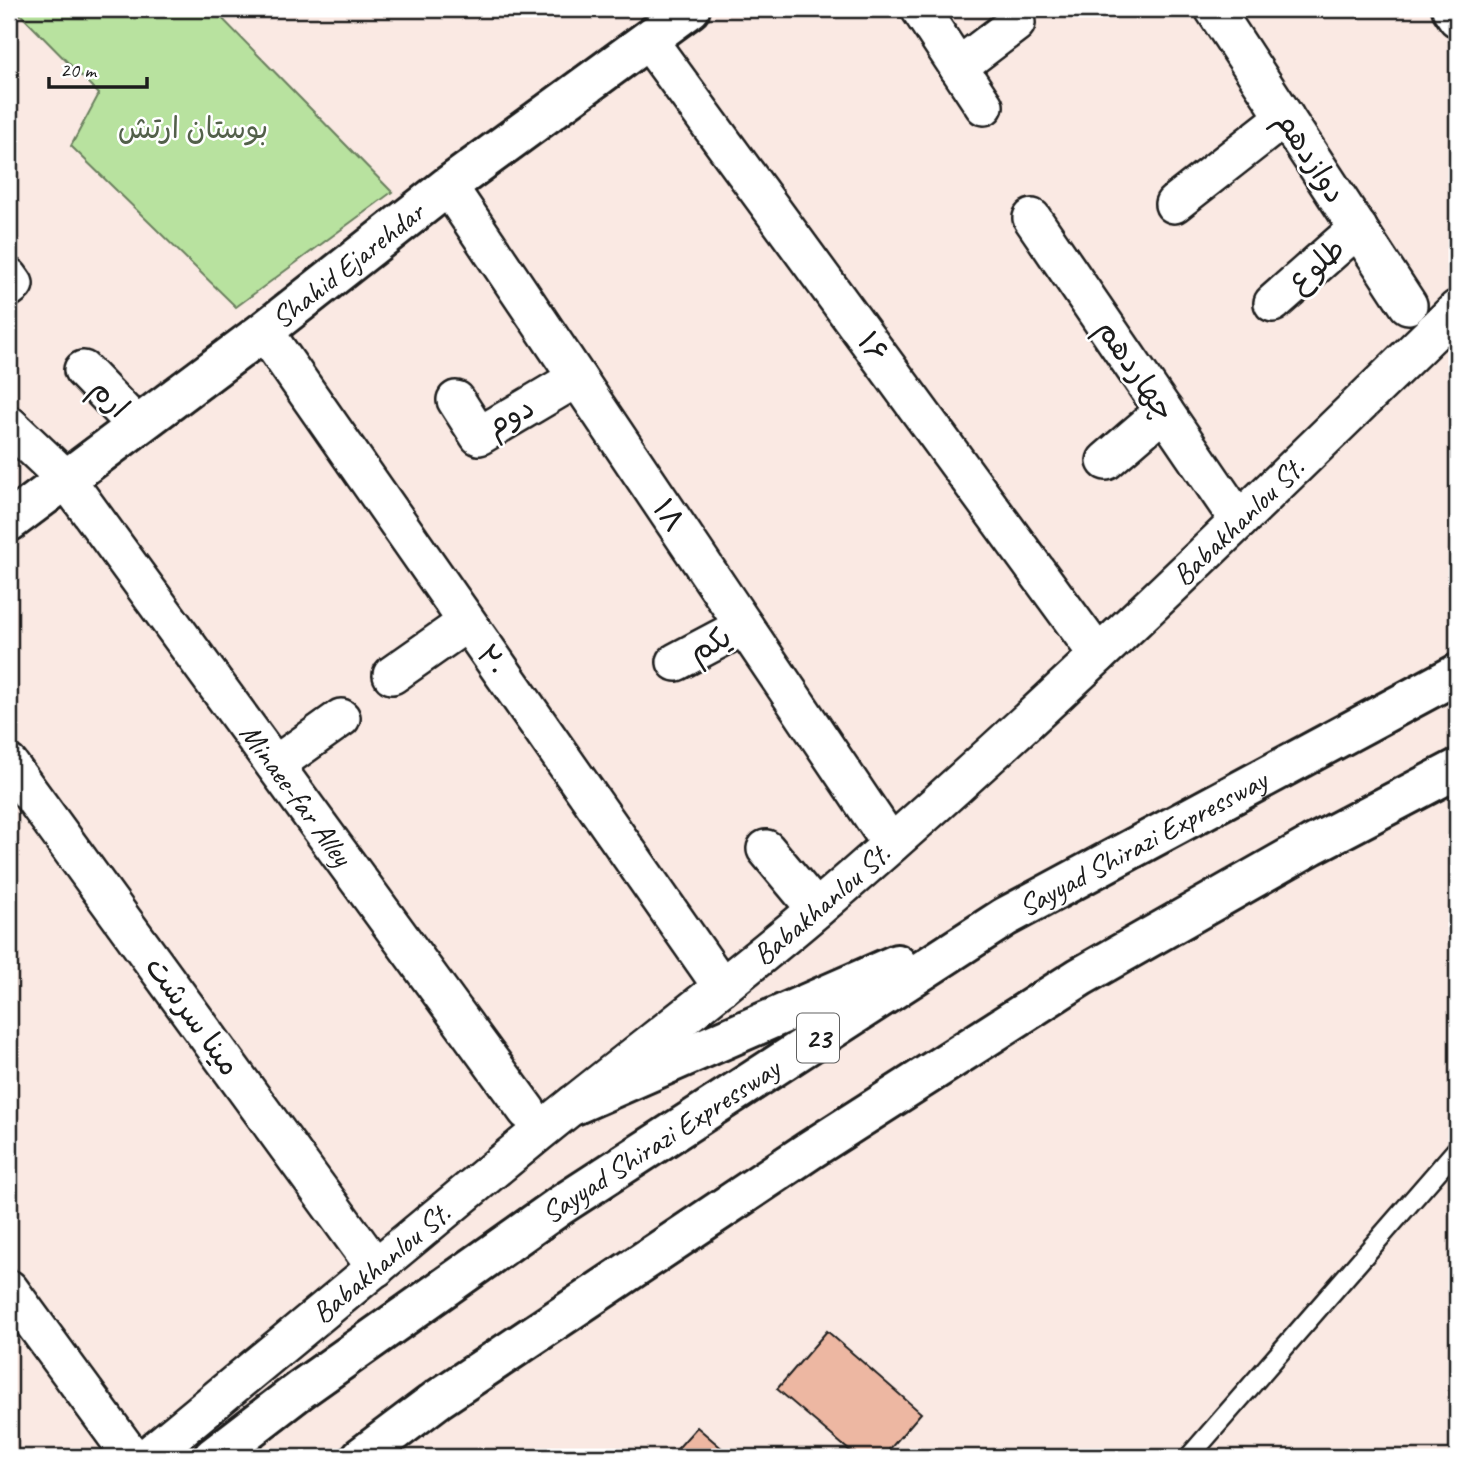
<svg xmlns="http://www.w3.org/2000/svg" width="1466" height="1466" viewBox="0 0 1466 1466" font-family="Caveat,'Playpen Sans Arabic',sans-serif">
<rect width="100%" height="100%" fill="#fae9e3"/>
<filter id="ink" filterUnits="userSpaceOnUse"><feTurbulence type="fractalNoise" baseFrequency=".0143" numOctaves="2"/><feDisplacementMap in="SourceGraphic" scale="14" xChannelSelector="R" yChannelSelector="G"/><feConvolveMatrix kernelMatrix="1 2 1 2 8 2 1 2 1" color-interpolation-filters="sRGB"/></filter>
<g filter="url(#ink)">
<path fill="#b8e29f" stroke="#6a7f5e" stroke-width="2" d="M15 9H213L392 192 236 307 71 146 99 94Z"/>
<g fill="#edb7a2" stroke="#1c1c1c" stroke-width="2">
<path d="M827 1331 921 1413 883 1457H857L777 1389Z"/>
<path d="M697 1427 732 1457H670Z"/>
</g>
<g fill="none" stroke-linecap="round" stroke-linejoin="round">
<defs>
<path id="lane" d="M1189 1457 1457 1149"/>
<g id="street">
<path d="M920 9 984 106"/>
<path d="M1214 9 1408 305"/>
<path d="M1451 9 1457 18"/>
<path d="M648 40 1098 655"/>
<path d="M958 67 1016 23"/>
<path d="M448 186 891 844"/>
<path d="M1174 204 1285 117"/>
<path d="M1032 218 1239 521"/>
<path d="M9 277 14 284 9 288"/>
<path d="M1273 303 1358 228"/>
<path d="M264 331 722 987"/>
<path d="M83 370 137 426"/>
<path d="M456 400 479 436 577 378"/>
<path id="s1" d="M9 425 66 479 527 1111"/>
<path d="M1106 461 1164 411"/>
<path d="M676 662 744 626"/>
<path d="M392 675 466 623"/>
<path d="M9 764 376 1268"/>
<path d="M275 765 341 718"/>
<path d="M766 849 816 909"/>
<path d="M9 1289 132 1457"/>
<path id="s2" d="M147 1457C277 1350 407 1241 538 1133 631 1057 727 986 818 908 1039 718 1248 513 1457 309"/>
</g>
<g id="secondary">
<path id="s3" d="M9 522 264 331 448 186 690 9"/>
</g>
<g id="highway">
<path d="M574 1105 897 964"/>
<path id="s4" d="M213 1457 300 1390 561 1205 1005 917 1457 674"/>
<path d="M361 1457 438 1399 810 1150 1080 977 1312 845 1457 769"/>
</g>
</defs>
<use href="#lane" stroke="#1c1c1c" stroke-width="23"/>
<use href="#street" stroke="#1c1c1c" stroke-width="42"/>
<use href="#secondary" stroke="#1c1c1c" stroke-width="44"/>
<use href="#highway" stroke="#1c1c1c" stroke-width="44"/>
<use href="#lane" stroke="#fff" stroke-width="18"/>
<use href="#street" stroke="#fff" stroke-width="37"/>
<use href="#secondary" stroke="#fff" stroke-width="38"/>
<use href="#highway" stroke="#fff" stroke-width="38"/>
</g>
</g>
<g text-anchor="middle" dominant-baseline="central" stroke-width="5" stroke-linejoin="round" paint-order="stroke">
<rect fill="#fff" stroke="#606060" stroke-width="2" x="797" y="1013.5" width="42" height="49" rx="5"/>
<g font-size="28" font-weight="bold" fill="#1c1c1c">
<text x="818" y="1038">23</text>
</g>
<g font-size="30" fill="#53614a" stroke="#fff">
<text x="193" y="128">بوستان ارتش</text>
</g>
<g font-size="30" fill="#1c1c1c" stroke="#fff">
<text transform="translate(1311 157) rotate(57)">دوازدهم</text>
<text stroke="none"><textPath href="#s3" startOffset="425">Shahid Ejarehdar</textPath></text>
<text transform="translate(1316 265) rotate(-41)">طلوع</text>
<text transform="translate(873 347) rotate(54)">۱۶</text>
<text transform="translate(1136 370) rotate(56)">چهاردهم</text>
<text transform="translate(110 398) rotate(46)">ارم</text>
<text transform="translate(510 416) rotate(-28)">دوم</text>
<text transform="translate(669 515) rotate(56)">۱۸</text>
<text stroke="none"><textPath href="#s2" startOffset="1438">Babakhanlou St.</textPath></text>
<text transform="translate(710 644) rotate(-28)">یکم</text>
<text transform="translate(492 660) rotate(55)">۲۰</text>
<text stroke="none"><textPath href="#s1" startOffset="469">Minaee-far Alley</textPath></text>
<text stroke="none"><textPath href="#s4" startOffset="1115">Sayyad Shirazi Expressway</textPath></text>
<text stroke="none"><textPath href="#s2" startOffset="872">Babakhanlou St.</textPath></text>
<text transform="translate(193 1016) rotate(54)">مینا سرشت</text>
<text stroke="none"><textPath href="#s4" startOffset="548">Sayyad Shirazi Expressway</textPath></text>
<text stroke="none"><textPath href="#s2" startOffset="304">Babakhanlou St.</textPath></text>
</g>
</g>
<rect width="1466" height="1466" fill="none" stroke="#fff" stroke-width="35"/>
<rect x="18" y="18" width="1431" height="1431" fill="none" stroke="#1c1c1c" stroke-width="2.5" filter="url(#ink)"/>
<path d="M49 77v10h98v-10" fill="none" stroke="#1c1c1c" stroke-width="3.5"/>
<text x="60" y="77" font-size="21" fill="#1c1c1c" stroke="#ffffff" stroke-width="5" paint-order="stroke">20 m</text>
</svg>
